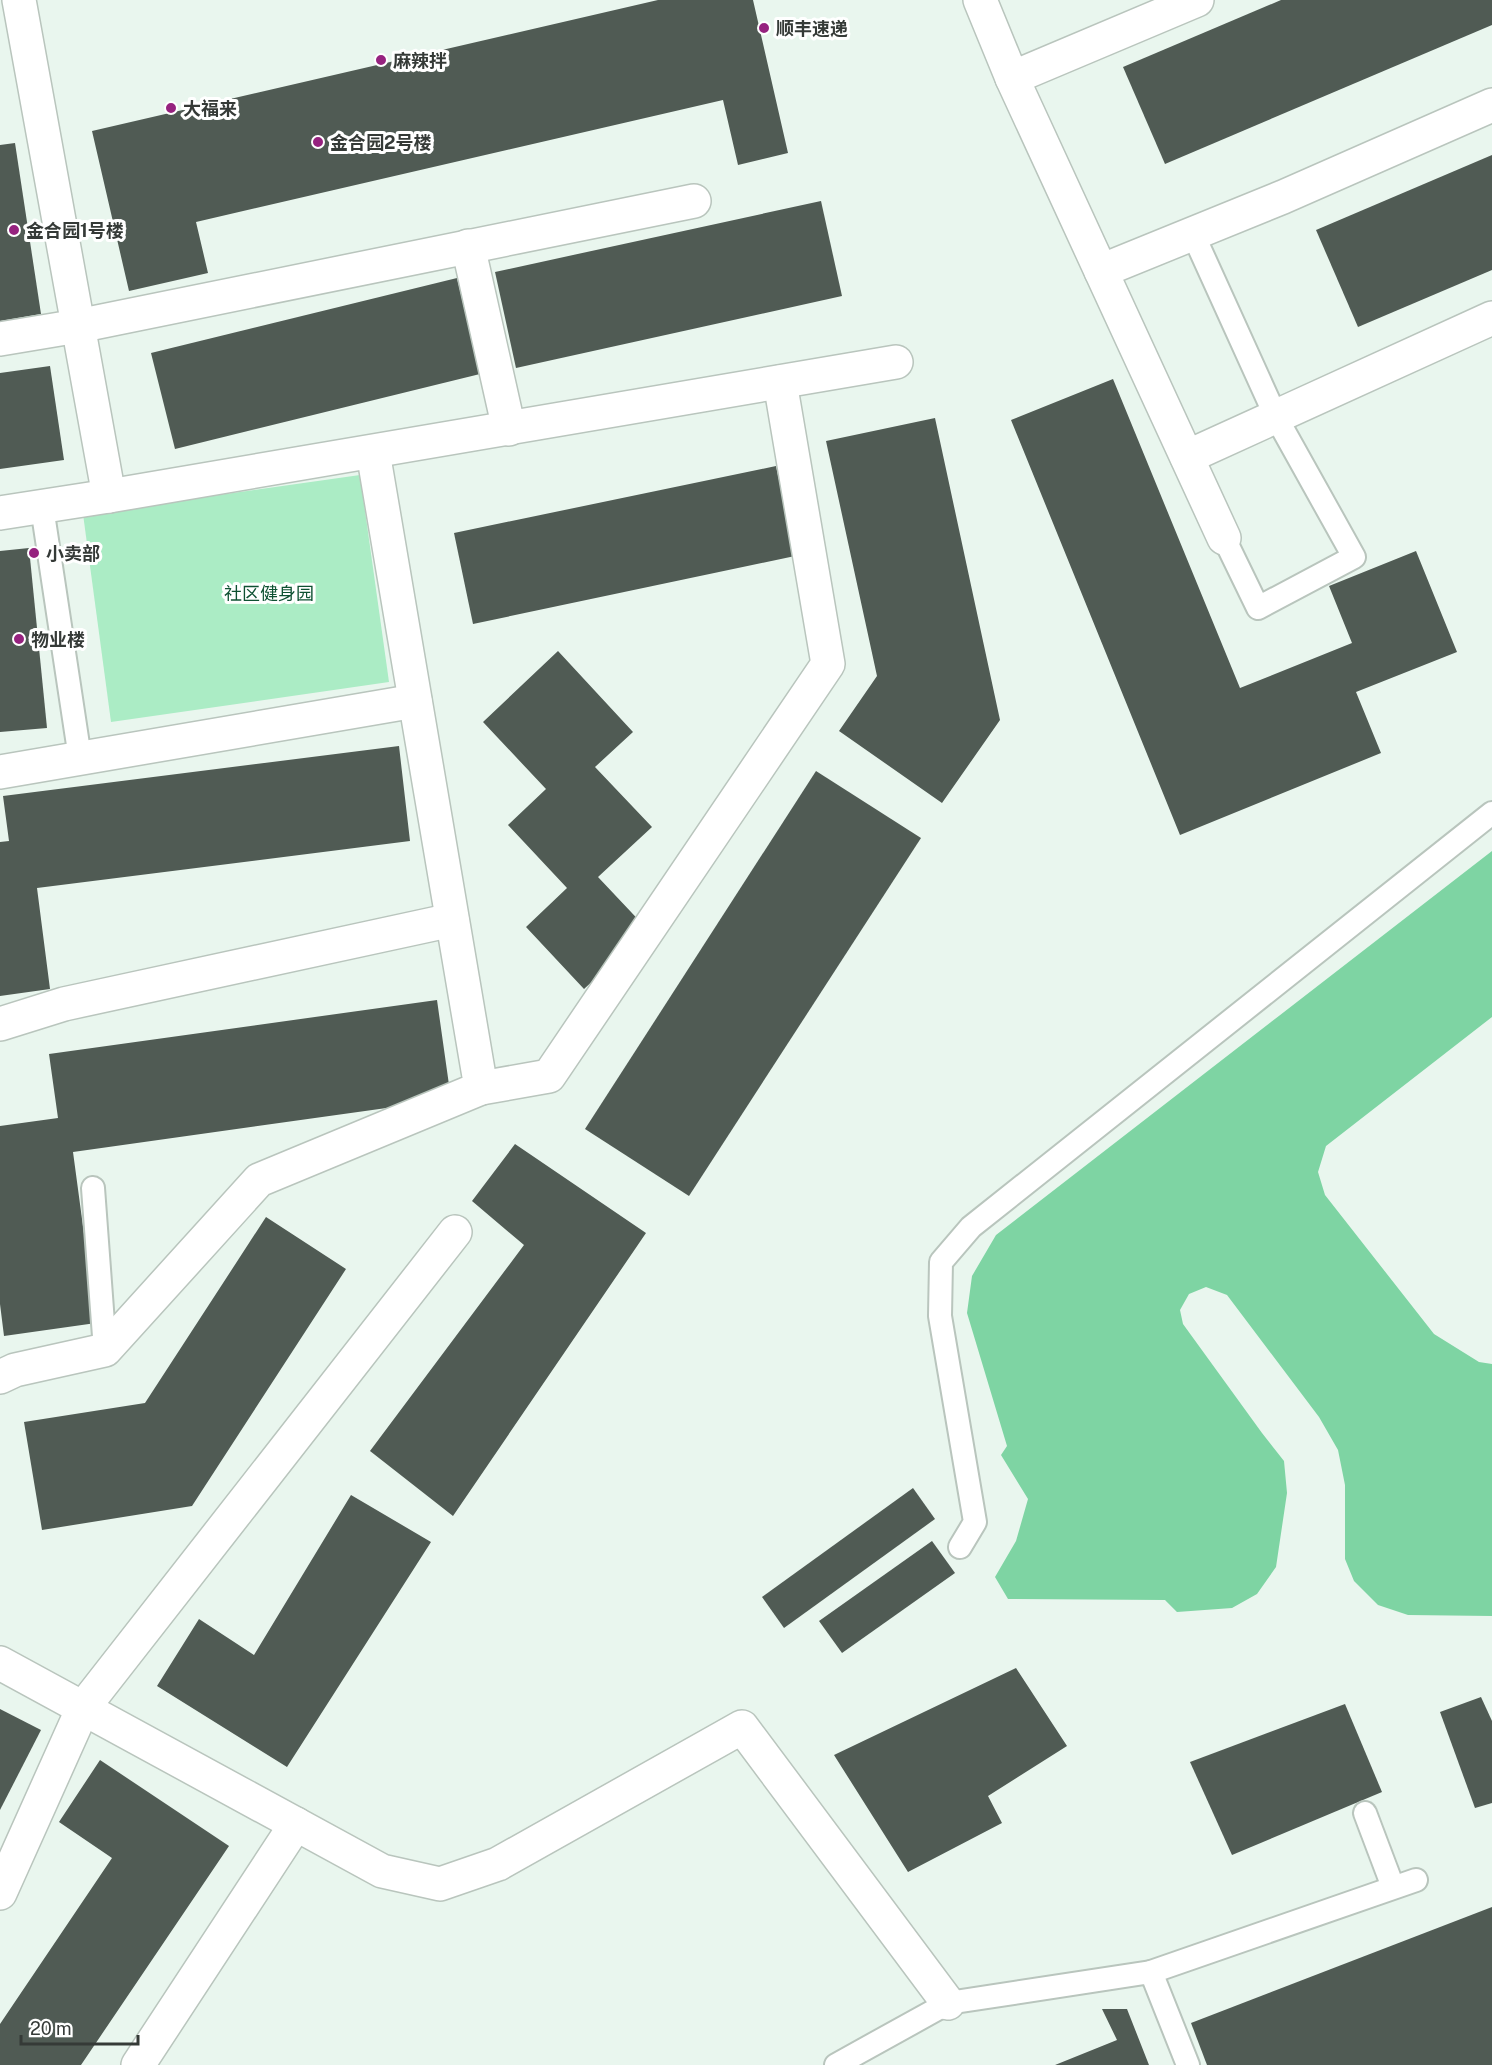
<svg xmlns="http://www.w3.org/2000/svg" width="1492" height="2065" viewBox="0 0 1492 2065" font-family="'Public Sans','Noto Sans SC',sans-serif">
<rect width="100%" height="100%" fill="#e9f6ee"/>
<path fill="#abecc5" d="M360 475 389 682 111 722 83 514Z"/>
<path fill="#7ed4a3" d="M1492 851V1017L1326 1146 1318 1172 1325 1195 1434 1334 1479 1362 1492 1364V1616L1408 1615 1378 1605 1354 1581 1345 1559V1485L1338 1450 1319 1417 1227 1295 1206 1287 1189 1294 1180 1310 1183 1324 1262 1433 1284 1461 1287 1493 1276 1567 1257 1594 1232 1608 1177 1612 1165 1600 1008 1599 995 1577 1016 1541 1028 1499 1001 1455 1007 1446 967 1313 972 1276 996 1235Z"/>
<g fill="#505b54">
<path d="M658 0H753L788 153 738 165 723 100 196 222 208 273 129 291 92 131Z"/>
<path d="M1281 0H1492V25L1165 164 1123 67Z"/>
<path d="M15 143 41 314 0 321V145Z"/>
<path d="M1492 155V270L1358 327 1316 230Z"/>
<path d="M821 201 842 296 516 368 495 272Z"/>
<path d="M457 278 480 374 175 449 151 353Z"/>
<path d="M50 366 64 460 0 469V373Z"/>
<path d="M1113 379 1240 688 1352 643 1329 586 1416 551 1457 652 1356 692 1381 753 1180 835 1011 420Z"/>
<path d="M935 418 1000 720 942 803 839 731 877 676 826 441Z"/>
<path d="M776 466 795 556 473 624 454 533Z"/>
<path d="M29 548 47 728 0 732V551Z"/>
<path d="M558 651 633 732 595 767 652 827 598 877 648 930 584 989 526 927 567 888 508 825 546 789 483 722Z"/>
<path d="M399 746 410 841 37 888 50 989 0 996V842L9 841 3 796Z"/>
<path d="M816 771 921 838 689 1196 585 1129Z"/>
<path d="M437 1000 451 1099 73 1152 96 1323 4 1336 0 1304V1126L58 1118 49 1054Z"/>
<path d="M515 1144 646 1233 453 1516 370 1451 524 1245 472 1201Z"/>
<path d="M266 1217 346 1269 192 1506 42 1530 24 1422 145 1403Z"/>
<path d="M913 1488 935 1519 784 1628 762 1597Z"/>
<path d="M351 1495 431 1542 287 1767 157 1686 199 1619 254 1655Z"/>
<path d="M932 1541 955 1573 842 1653 819 1621Z"/>
<path d="M1016 1668 1067 1746 988 1796 1002 1823 908 1872 834 1755Z"/>
<path d="M1481 1697 1492 1721V1803L1475 1808 1440 1712Z"/>
<path d="M1345 1704 1382 1792 1232 1855 1190 1762Z"/>
<path d="M0 1709 41 1730 0 1810Z"/>
<path d="M100 1760 229 1846 81 2065H0V2024L112 1858 59 1822Z"/>
<path d="M1492 1907V2065H1207L1191 2023Z"/>
<path d="M1102 2009H1127L1149 2065H1055L1117 2040Z"/>
</g>
<g fill="none" stroke-linecap="round" stroke-linejoin="round">
<defs>
<g id="lane">
<path d="M1193 234 1276 417 1354 557 1258 608 1224 538"/>
<path d="M42 507 80 758"/>
<path d="M93 1188 105 1350"/>
<path d="M960 1547 975 1522 940 1316 941 1262 971 1227 1492 813"/>
<path d="M1365 1813 1393 1887"/>
<path d="M1151 1972 1416 1880"/>
<path d="M836 2065 948 2003 1151 1972 1188 2065"/>
</g>
<g id="street">
<path d="M19 0 109 496"/>
<path d="M980 0 1012 78 1197 0"/>
<path d="M1012 78 1224 538"/>
<path d="M468 246 509 429"/>
<path d="M1101 271 1283 197 1492 105"/>
<path d="M0 339 78 326 694 201"/>
<path d="M1187 457 1492 318"/>
<path d="M0 513 109 496 896 362"/>
<path d="M0 772 415 701"/>
<path d="M0 1024 64 1004 452 920"/>
<path d="M481 1088 549 1076 828 664 780 382"/>
<path d="M0 1377 15 1370 105 1350 259 1180 481 1088 373 452"/>
<path d="M0 1663 382 1871 440 1884 498 1864 742 1727 948 2003"/>
<path d="M0 1893 83 1708 455 1232"/>
<path d="M138 2065 296 1824"/>
</g>
</defs>
<use href="#lane" stroke="#b9c5bd" stroke-width="26"/>
<use href="#street" stroke="#b9c5bd" stroke-width="36"/>
<use href="#lane" stroke="#fff" stroke-width="22"/>
<use href="#street" stroke="#fff" stroke-width="33"/>
</g>
<g fill="#96227f" stroke="#fff" stroke-width="2">
<circle cx="764" cy="28" r="6"/>
<circle cx="381" cy="60" r="6"/>
<circle cx="171" cy="108" r="6"/>
<circle cx="318" cy="142" r="6"/>
<circle cx="14" cy="230" r="6"/>
<circle cx="34" cy="553" r="6"/>
<circle cx="19" cy="639" r="6"/>
</g>
<g text-anchor="middle" dominant-baseline="central" stroke-width="6" stroke-linejoin="round" paint-order="stroke">
<g font-size="18" font-weight="bold" fill="#353a37" stroke="#fff" text-anchor="start">
<text x="776" y="28">顺丰速递</text>
<text x="393" y="60">麻辣拌</text>
<text x="183" y="108">大福来</text>
<text x="330" y="142">金合园2号楼</text>
<text x="26" y="230">金合园1号楼</text>
<text x="46" y="553">小卖部</text>
<text x="31" y="639">物业楼</text>
</g>
<g font-size="18" fill="#0e5132" stroke="#fff">
<text x="269" y="593">社区健身园</text>
</g>
</g>
<path d="M21 2035v9h117v-9" fill="none" stroke="#353a37" stroke-width="3"/>
<text x="30" y="2035" font-size="18" fill="#353a37" stroke="#ffffff" stroke-width="4.5" paint-order="stroke">20 m</text>
</svg>
